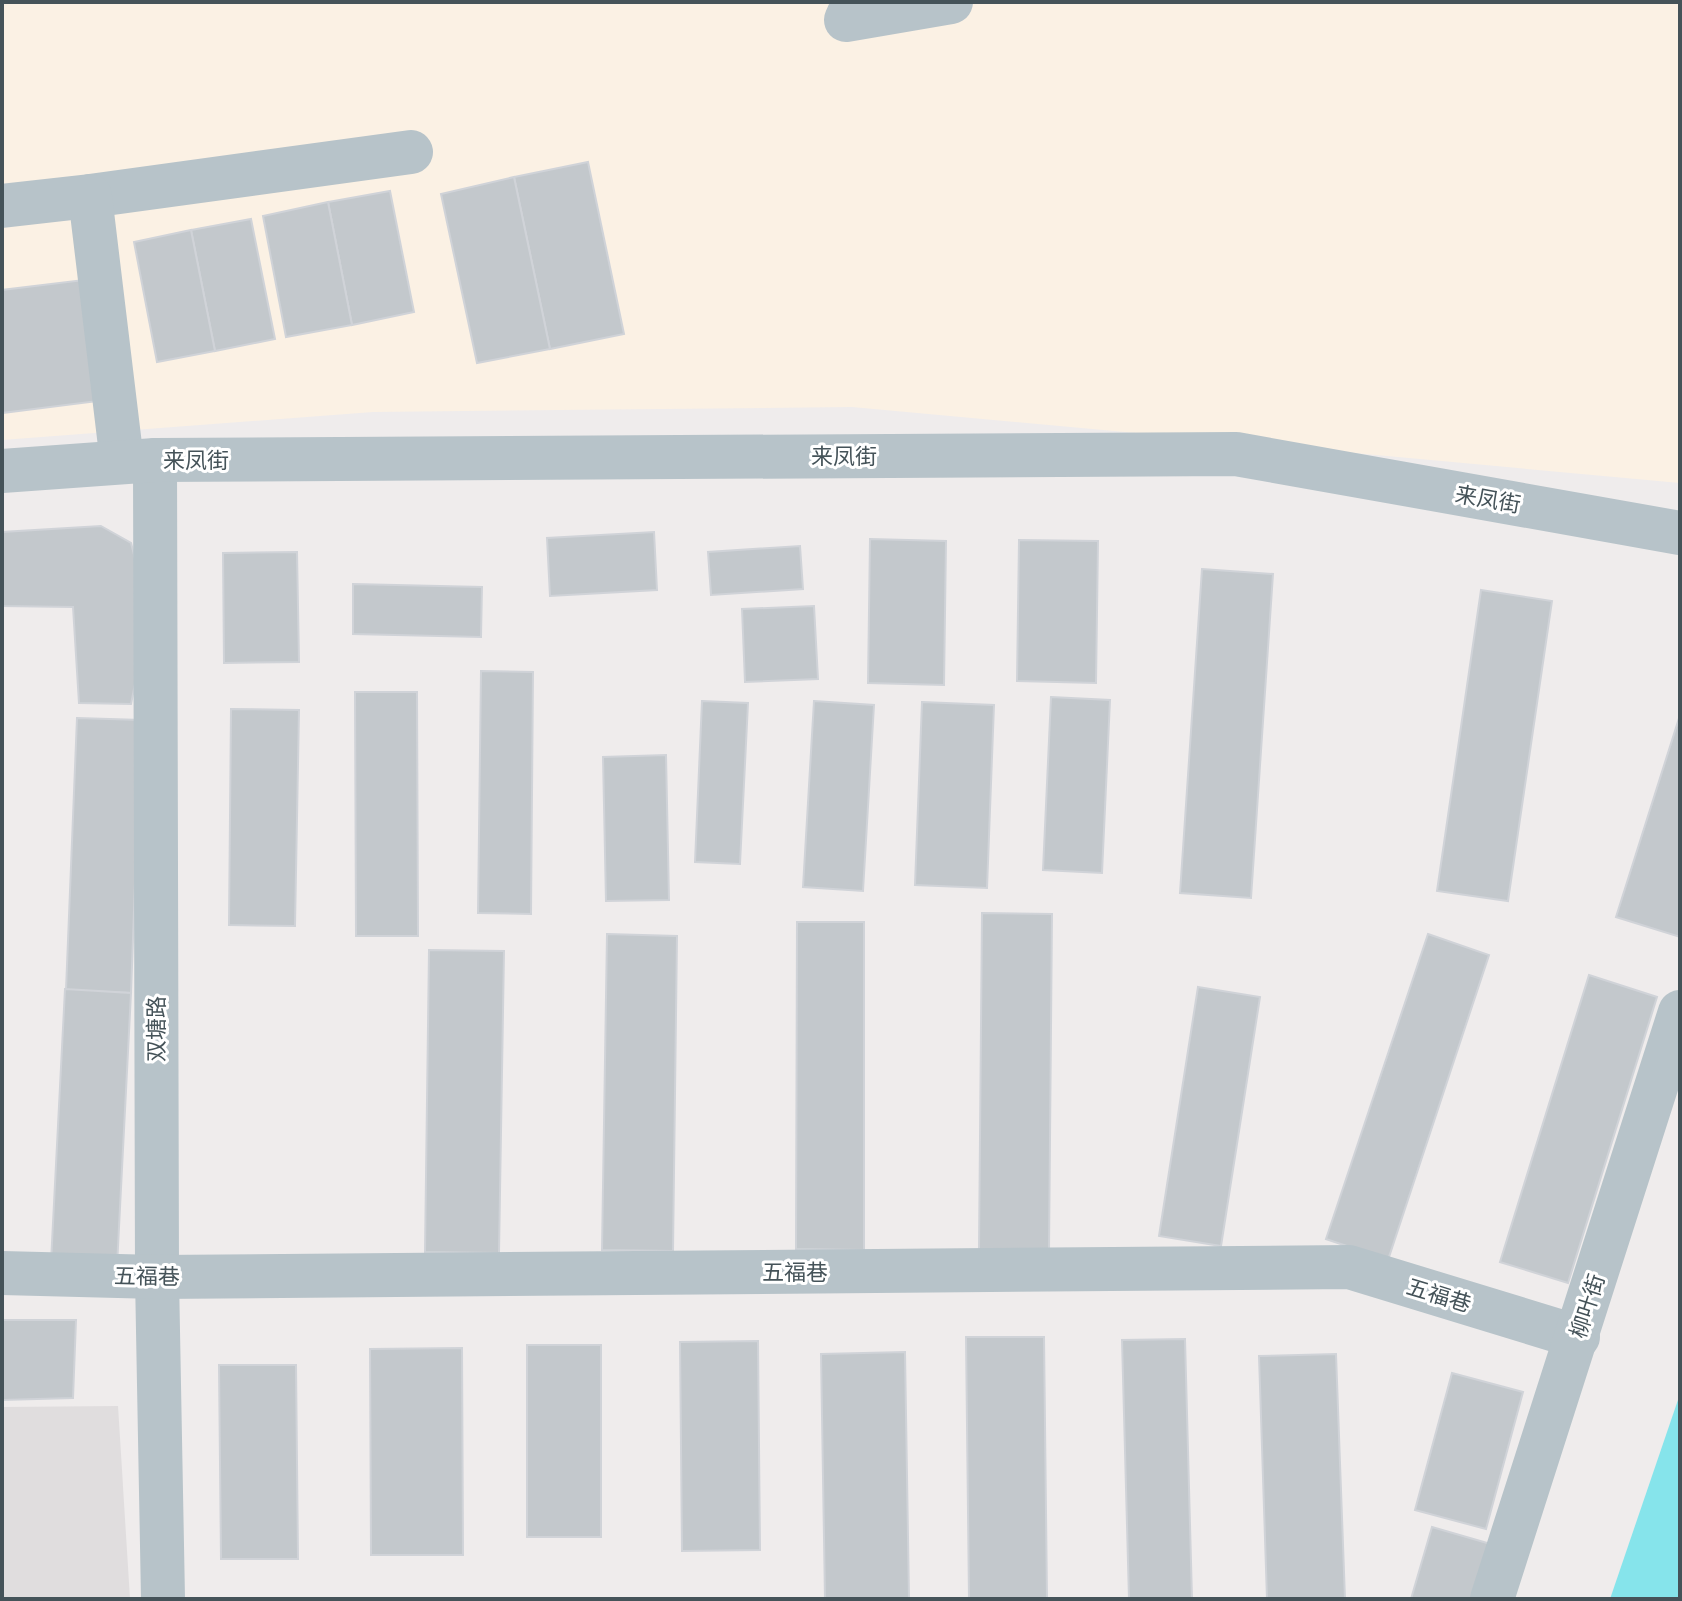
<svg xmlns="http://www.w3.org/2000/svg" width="1682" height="1601" viewBox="0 0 1682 1601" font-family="'PT Sans Narrow','Noto Sans SC',sans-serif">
<rect width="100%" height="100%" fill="#efecec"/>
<path fill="#fbf1e4" d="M2 2H1680V483L852 407 373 412 2 440Z"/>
<path fill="#e0ddde" d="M118 1406 130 1599H2V1407Z"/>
<path fill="#86e4eb" d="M1680 1394V1599H1610Z"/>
<g fill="#c3c8cc" stroke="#d0d3d8" stroke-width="2">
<path d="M588 162 624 334 550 349 514 177Z"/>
<path d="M514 177 550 349 477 363 441 194Z"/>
<path d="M390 191 414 312 352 325 328 202Z"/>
<path d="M328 202 352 325 286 337 263 216Z"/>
<path d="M251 219 275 339 215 351 191 230Z"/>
<path d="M191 230 215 351 157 362 134 242Z"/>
<path d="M100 278 114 399 2 413V290Z"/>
<path d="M101 526 131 543 142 586 137 674 131 704 79 703 73 607 2 606V532Z"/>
<path d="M654 532 657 590 550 596 547 538Z"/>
<path d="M870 539 946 541 944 685 868 683Z"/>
<path d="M1019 540 1098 541 1096 683 1017 681Z"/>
<path d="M800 546 803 589 711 595 708 552Z"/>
<path d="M297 552 299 662 224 663 223 553Z"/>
<path d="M1202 569 1273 574 1251 898 1180 893Z"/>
<path d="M353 584 482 587 481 637 353 634Z"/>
<path d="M1481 590 1552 601 1508 901 1437 891Z"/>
<path d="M814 606 818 679 745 682 742 609Z"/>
<path d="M481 671 533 672 531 914 478 913Z"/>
<path d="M355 692H417L418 936H356Z"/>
<path d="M1051 697 1110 700 1102 873 1043 870Z"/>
<path d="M702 701 748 703 740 864 695 862Z"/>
<path d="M814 701 874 705 863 891 803 887Z"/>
<path d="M922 702 994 705 987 888 915 885Z"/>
<path d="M231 709 299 710 295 926 229 925Z"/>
<path d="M1680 715V937L1616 917Z"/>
<path d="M77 718 141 720 131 993 66 990Z"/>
<path d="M666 755 669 900 606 901 603 757Z"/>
<path d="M982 913 1052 914 1049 1251 979 1250Z"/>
<path d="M797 922H864V1250L796 1249Z"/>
<path d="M607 934 677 936 673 1251 602 1250Z"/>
<path d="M1428 934 1489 955 1388 1260 1326 1239Z"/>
<path d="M429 950 504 951 499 1253 425 1252Z"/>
<path d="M1589 975 1657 997 1568 1283 1500 1262Z"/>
<path d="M1198 987 1260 997 1221 1246 1159 1236Z"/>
<path d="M65 989 131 993 117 1266 51 1262Z"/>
<path d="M2 1320H76L73 1398 2 1400Z"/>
<path d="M966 1337H1044L1047 1599H969Z"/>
<path d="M1185 1339 1192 1599H1129L1122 1340Z"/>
<path d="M758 1341 760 1550 682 1551 680 1342Z"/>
<rect x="527" y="1345" width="74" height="192"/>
<path d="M462 1348 463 1555H371L370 1349Z"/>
<path d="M905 1352 909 1599H825L821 1354Z"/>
<path d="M1336 1354 1345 1599H1267L1259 1356Z"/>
<path d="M219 1365H296L298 1559H221Z"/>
<path d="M1452 1373 1523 1392 1486 1529 1415 1510Z"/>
<path d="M1432 1527 1494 1545 1478 1599H1411Z"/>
</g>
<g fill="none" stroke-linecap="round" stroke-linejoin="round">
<g stroke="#b7c3c9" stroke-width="44">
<path d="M854 2 846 20 951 2"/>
<path d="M90 196 411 152"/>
<path d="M2 206 90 196 122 462"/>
<path d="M155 460 157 1277 163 1599"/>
<path d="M2 471 155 460 1236 454 1680 533"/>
<path d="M2 1273 157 1277 1349 1267 1578 1337"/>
<path d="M1492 1599 1680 1012"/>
</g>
</g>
<g text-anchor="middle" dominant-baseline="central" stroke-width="6" stroke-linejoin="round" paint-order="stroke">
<g font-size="22" fill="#455359" stroke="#fff">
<text x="844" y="456">来凤街</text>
<text x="196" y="460">来凤街</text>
<text transform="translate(1488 499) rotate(10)">来凤街</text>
<text transform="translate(156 1029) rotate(-90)">双塘路</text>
<text x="795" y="1272">五福巷</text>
<text transform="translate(147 1276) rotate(1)">五福巷</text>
<text transform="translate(1439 1295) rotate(17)">五福巷</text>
<text transform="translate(1587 1306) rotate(-72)">柳叶街</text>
</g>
</g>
<rect width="1682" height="1601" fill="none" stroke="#455359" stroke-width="8"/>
</svg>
